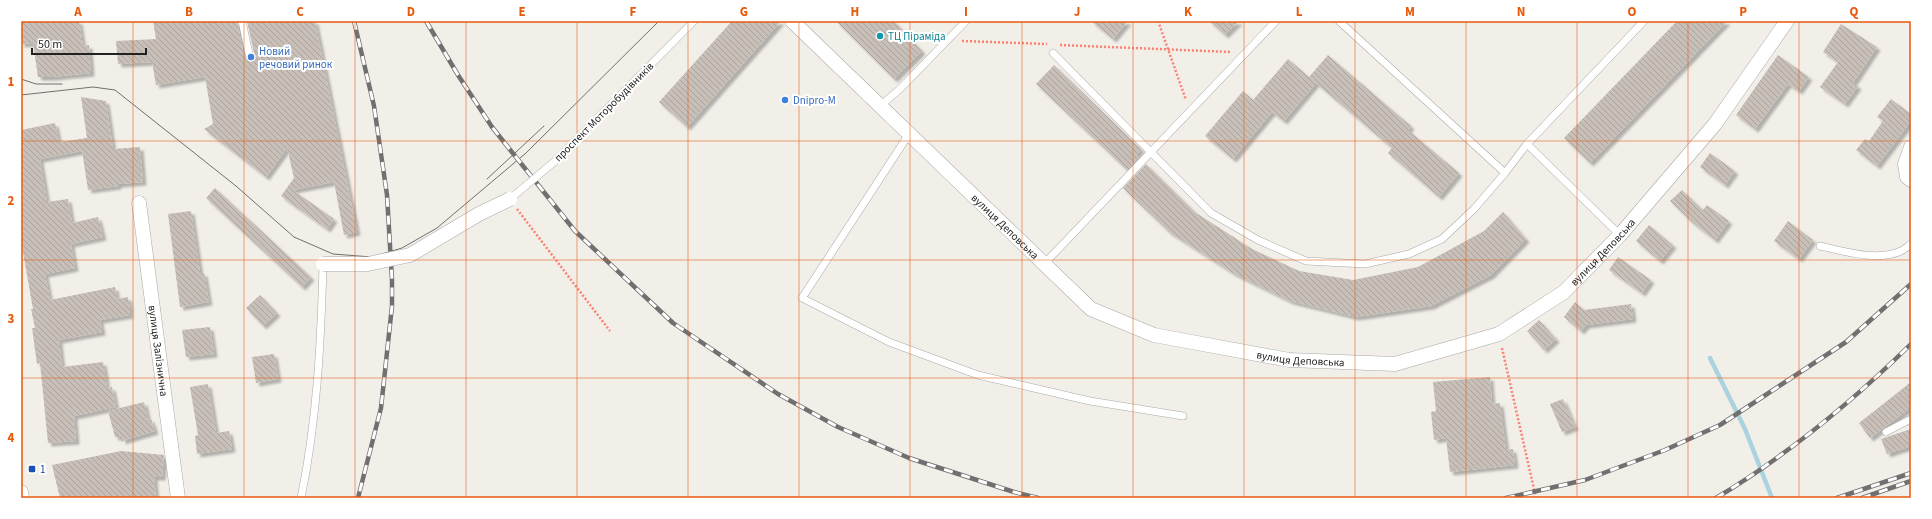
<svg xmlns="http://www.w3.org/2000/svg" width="1932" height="519" viewBox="0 0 1932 519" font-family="'Source Sans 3',sans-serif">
<defs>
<pattern id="building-back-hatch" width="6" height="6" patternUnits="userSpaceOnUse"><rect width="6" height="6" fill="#c7bfb8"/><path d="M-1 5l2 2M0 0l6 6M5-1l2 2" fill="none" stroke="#aba49e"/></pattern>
<filter id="shadow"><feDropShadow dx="3.5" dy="3.5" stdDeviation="1" flood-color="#0004"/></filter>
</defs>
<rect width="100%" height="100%" fill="#f2efe9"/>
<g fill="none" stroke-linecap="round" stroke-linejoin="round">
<path stroke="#aad3df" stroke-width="4.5" d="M1710 358 1745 429 1772 498"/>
</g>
<g fill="url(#building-back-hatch)" filter="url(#shadow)">
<path d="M21 21H79L83 46 89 45 91 73 52 77H38L33 43 21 44Z"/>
<path d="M153 21H237L244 55 250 59 253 57 254 53 247 21H315L357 232 344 235 334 182 293 190 334 219 327 229 281 196 294 178 287 148 266 177 204 129 213 124 205 77 156 85 152 62 118 64 116 41 156 39Z"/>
<path d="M732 21H781L687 127 659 102Z"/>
<path d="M836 21H894L922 51 894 79Z"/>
<path d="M1091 21H1128L1113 39Z"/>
<path d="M1209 21H1239L1225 35Z"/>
<path d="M1677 21H1727L1590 163 1564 138Z"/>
<path d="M1841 24 1877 47 1853 83 1858 86 1845 104 1820 87 1838 62 1823 52Z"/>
<path d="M1328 55 1411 126 1408 130 1459 173 1439 197 1388 153 1392 148 1316 83 1284 121 1272 112 1233 159 1205 136 1243 91 1253 100 1288 59 1309 77Z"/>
<path d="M1778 55 1809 77 1799 91 1788 84 1755 129 1736 115Z"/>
<path d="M1054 65 1141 149 1136 155 1139 158 1127 170 1036 84Z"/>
<path d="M81 97 106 101 113 149 140 147 143 182 118 184V186L88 190 82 151 40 159 47 202 68 199 72 223 98 217 103 237 71 244 75 268 45 274 50 300 115 287 117 299 128 297 130 310H129L130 315 100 320 102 332 59 340 62 367 103 362 107 388 112 387 116 407 74 416 76 441 48 443 40 363 37 364 32 328H35L31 309H33L21 241V195H23L21 180V130L55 123 59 142 87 138Z"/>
<path d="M1891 99 1911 114V121L1877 166 1856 150 1865 139 1869 141 1883 121 1877 117Z"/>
<path d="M1710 153 1735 171 1725 185 1700 167Z"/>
<path d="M1146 164 1196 213 1252 249 1299 271 1353 280 1418 267 1484 231 1503 212 1526 239 1491 275 1431 306 1356 317 1290 301 1233 273 1169 232 1123 188Z"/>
<path d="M215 188 311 277 302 287 206 198Z"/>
<path d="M1682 190 1703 210 1707 205 1729 221 1715 240 1693 223 1670 201Z"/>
<path d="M191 211 200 273H204L209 302 180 307 168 214Z"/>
<path d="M1788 221 1813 240 1799 259 1774 241Z"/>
<path d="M1649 225 1673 245 1660 261 1636 241Z"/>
<path d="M1618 257 1651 280 1642 293 1609 270Z"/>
<path d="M260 295 277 313 263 326 246 308Z"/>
<path d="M1575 302 1584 310 1631 304 1633 319 1586 325 1581 331 1564 317Z"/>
<path d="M1539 320 1556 339 1544 350 1527 331Z"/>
<path d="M210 327 214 354 186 357 182 330Z"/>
<path d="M274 354 278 379 256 383 252 357Z"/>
<path d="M1490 377 1492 404 1500 403 1506 450 1513 449 1515 465 1450 472 1446 438 1434 440 1431 412 1436 411 1433 382Z"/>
<path d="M1911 382V407L1870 438 1859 423Z"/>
<path d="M208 384 216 433 229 431 232 449 197 454 195 436 198 435 190 387Z"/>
<path d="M1563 399 1575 427 1562 432 1550 404Z"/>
<path d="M144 402 148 420 151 419 155 431 122 441V437H115L108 411Z"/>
<path d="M1911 429V446L1887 454 1881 439Z"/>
<path d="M121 451 164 455 162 477H154L156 498H60L52 465Z"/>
</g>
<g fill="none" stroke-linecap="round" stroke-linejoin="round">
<defs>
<g id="lane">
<path d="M242 21 249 54"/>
<path d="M1339 21 1505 173 1527 144 1620 235"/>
<path d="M1053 53 1211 213 1258 240 1306 261 1365 264 1409 254 1442 239 1474 209 1505 173"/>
<path d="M880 106 900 89 966 21"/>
<path d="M909 134 802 298 889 342 978 375 1090 401 1183 416"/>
<path d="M1527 144 1644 21"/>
<path d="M554 162 694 21"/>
<path d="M1820 246C1844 251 1877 262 1901 251 1904 250 1908 246 1911 244"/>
<path d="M1044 264 1276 21"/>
<path d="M1886 432 1911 419"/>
<path d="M301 498C317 421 321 342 323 264"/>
</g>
<g id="street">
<path id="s1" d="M792 21 1091 309 1154 335 1289 360 1395 364 1499 334 1564 292 1620 235 1715 124 1787 21"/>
<path d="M1911 147 1905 164 1907 177 1911 180"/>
<path id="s2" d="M139 203 178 498"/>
<path d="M21 492 22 498"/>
</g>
</defs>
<use href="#lane" stroke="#a9a9a9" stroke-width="8"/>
<use href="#street" stroke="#a9a9a9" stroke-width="15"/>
<g stroke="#fa8072" stroke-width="2.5" stroke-dasharray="2 2" stroke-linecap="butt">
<path d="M1158 21 1186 100"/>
<path d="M962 41 1047 44"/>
<path d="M1060 45 1231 52"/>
<path d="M517 209 610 331"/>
<path d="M1502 348 1536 498"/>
</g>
<use href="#lane" stroke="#fff" stroke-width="7"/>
<use href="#street" stroke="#fff" stroke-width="14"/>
<g stroke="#707070" stroke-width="1">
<path d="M21 79 36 84H62"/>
<path d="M21 95 93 87 115 90 236 186 294 237 333 254 372 257 402 248 437 228 526 153 659 21"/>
<path d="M487 179 544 126"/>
</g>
<defs>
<g id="rail">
<path d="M354 21 374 106 387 195 392 280V306L381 408 358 498"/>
<path d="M426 21 458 75 492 127 575 231 673 323 778 394 838 427 909 458 1014 492 1038 498"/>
<path d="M1506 498 1585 480 1665 450 1720 425 1846 342 1911 284"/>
<path d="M1716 498C1786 456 1853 401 1911 344"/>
<path d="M1837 498 1911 473"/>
<path d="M1862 498 1911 481"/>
</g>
</defs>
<use href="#rail" stroke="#707070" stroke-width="4.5"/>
<use href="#rail" stroke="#fff" stroke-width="3" stroke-dasharray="9" stroke-linecap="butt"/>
<defs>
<path id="lane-bridge" d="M510 199 554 162"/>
<path id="street-bridge" d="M323 264H368L410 255 479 214 510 199"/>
</defs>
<use href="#lane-bridge" stroke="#a9a9a9" stroke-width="8" stroke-linecap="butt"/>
<use href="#street-bridge" stroke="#a9a9a9" stroke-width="15" stroke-linecap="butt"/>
<use href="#lane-bridge" stroke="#fff" stroke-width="7"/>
<use href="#street-bridge" stroke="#fff" stroke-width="14"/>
</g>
<path fill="none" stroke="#e8590c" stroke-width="1" stroke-opacity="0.55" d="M133 21V498M244 21V498M355 21V498M466 21V498M577 21V498M688 21V498M799 21V498M910 21V498M1022 21V498M1133 21V498M1244 21V498M1355 21V498M1466 21V498M1577 21V498M1688 21V498M1799 21V498M21 141H1911M21 260H1911M21 378H1911"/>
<circle fill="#0f9aa8" stroke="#fff" stroke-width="1.5" cx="880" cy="36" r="4"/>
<g fill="#3f7fe0" stroke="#fff" stroke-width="1.5">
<circle cx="251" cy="57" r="4"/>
<circle cx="785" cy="100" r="4"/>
</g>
<rect fill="#1a4fb4" stroke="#fff" stroke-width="1.5" x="28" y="465" width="8" height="8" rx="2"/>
<g text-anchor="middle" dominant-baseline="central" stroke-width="4" stroke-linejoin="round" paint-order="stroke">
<g font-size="11" fill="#0d838f" stroke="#fff" text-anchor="start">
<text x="888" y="36">ТЦ Піраміда</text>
</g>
<g font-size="11" fill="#366cbe" stroke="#fff" text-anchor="start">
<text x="259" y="51">Новий<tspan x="259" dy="13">речовий ринок</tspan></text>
<text x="793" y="100">Dnipro-M</text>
</g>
<g font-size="11" fill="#222" stroke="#fff">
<text transform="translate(604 112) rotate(-45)">проспект Моторобудівників</text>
<text stroke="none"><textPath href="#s1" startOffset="296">вулиця Деповська</textPath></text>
<text stroke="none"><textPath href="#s1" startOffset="968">вулиця Деповська</textPath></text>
<text stroke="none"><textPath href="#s2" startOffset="149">вулиця Залізнична</textPath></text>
<text stroke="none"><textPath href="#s1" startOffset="632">вулиця Деповська</textPath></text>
</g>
<g font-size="11" fill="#164399" stroke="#fff" text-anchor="start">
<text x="40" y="469">1</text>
</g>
</g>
<rect width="1932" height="519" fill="none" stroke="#ffffff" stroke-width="44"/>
<path d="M32 48v6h114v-6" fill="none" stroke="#222222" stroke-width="2"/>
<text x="38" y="48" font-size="12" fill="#222222" stroke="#ffffff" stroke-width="3" paint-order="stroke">50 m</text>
<rect x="22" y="22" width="1888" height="475" fill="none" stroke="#e8590c" stroke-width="1.5"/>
<g font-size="13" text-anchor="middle" font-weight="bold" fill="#e8590c">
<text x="78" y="16">A</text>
<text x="189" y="16">B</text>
<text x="300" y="16">C</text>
<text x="411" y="16">D</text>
<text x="522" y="16">E</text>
<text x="633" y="16">F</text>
<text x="744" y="16">G</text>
<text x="855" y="16">H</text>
<text x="966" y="16">I</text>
<text x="1077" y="16">J</text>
<text x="1188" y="16">K</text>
<text x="1299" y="16">L</text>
<text x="1410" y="16">M</text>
<text x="1521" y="16">N</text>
<text x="1632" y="16">O</text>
<text x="1743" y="16">P</text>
<text x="1854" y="16">Q</text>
<text x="11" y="86">1</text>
<text x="11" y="205">2</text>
<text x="11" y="323">3</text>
<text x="11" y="442">4</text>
</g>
</svg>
